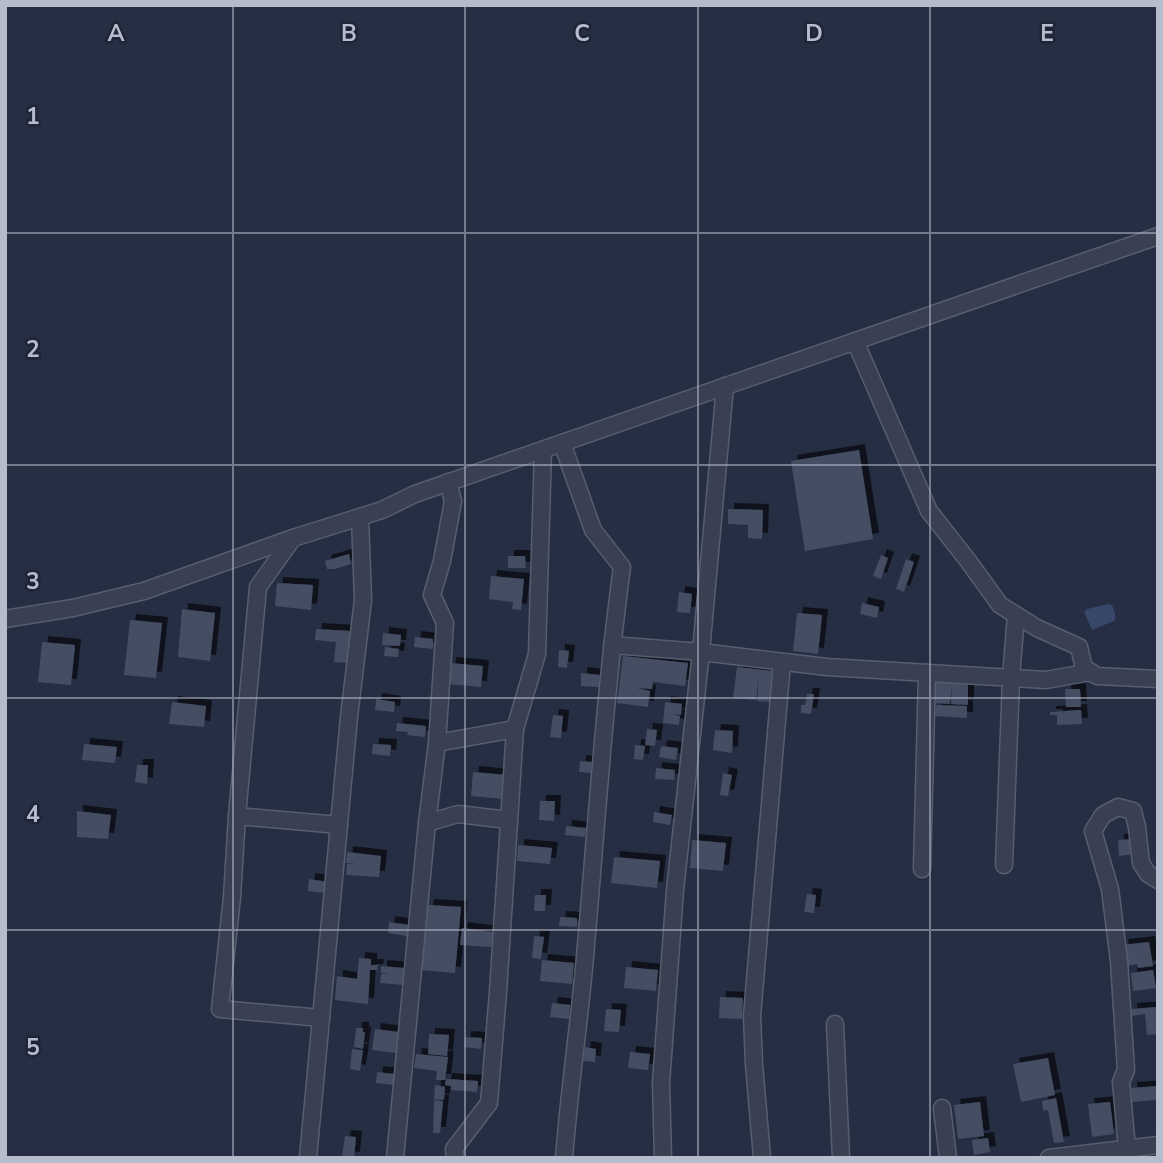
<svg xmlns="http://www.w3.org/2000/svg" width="1163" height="1163" viewBox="0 0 1163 1163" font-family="'Nunito Sans',sans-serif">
<defs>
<filter id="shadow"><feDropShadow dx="6" dy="-6" stdDeviation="0" flood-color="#0009"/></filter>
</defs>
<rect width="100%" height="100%" fill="#252e42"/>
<path fill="#38476a" d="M1109 604 1112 605C1114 610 1117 616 1114 621L1092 630 1084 612 1087 609Z"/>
<g fill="#444d64" filter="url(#shadow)">
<path d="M859 450 873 539 805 551 791 461Z"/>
<path d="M728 509 763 510 762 539 748 538V525L728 524Z"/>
<path d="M349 554 351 564 335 569H327L325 561Z"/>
<path d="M881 555 888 558 881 579 873 576Z"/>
<path d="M508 556H525L526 568H508Z"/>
<path d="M906 559 914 562 904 592 896 589Z"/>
<path d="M491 576 524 579 521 610 512 609 513 602 489 599Z"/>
<path d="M277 583 313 585 311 610 275 606Z"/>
<path d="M679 592 692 594 690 613 677 612Z"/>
<path d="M862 603 879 607 877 618 860 614Z"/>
<path d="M182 609 215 613 210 661 178 657Z"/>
<path d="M797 613 822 615 818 654 793 651Z"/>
<path d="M130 620 162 623 156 678 124 675Z"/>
<path d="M316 629 350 631 348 663 334 662 336 642 315 640Z"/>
<path d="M383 633 401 635 400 646 382 645Z"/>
<path d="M415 637 433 639V649L414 647Z"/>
<path d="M42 642 75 645 71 685 38 682Z"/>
<path d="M385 647 399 649 398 657 384 656Z"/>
<path d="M559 650 569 651 567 668 558 667Z"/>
<path d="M623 656 688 663 685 686 653 682 652 689 637 688 650 691 648 707 617 703Z"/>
<path d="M450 663 483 666 481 687 448 684Z"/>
<path d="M737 667 774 671 771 702 757 701 759 675 756 700 733 698Z"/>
<path d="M581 673 600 675 599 687 581 686Z"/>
<path d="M935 682 968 684V705L951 704 952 687 950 704 935 703Z"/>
<path d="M1065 689H1080L1081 707H1066Z"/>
<path d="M807 694H814L811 714 801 713V705H805Z"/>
<path d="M376 699 395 702 394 712 375 710Z"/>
<path d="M172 702 206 706 204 727 169 724Z"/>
<path d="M665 702 682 704 681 715 672 714 680 716 679 725 663 723Z"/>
<path d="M936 705 967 706V718L935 716Z"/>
<path d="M1081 710 1082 724 1057 725V715H1050V712Z"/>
<path d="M553 715 563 716 561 738 550 737Z"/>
<path d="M397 723 426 726 425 737 407 735 408 732 396 731Z"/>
<path d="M647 729 657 730 655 746 645 745Z"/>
<path d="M715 730 733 731 732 753 713 750Z"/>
<path d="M84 744 117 747 115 763 82 760Z"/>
<path d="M373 744 391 745 390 756 372 754Z"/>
<path d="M635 745 645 746 643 760 634 759Z"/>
<path d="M661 746 678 748 676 760 659 757Z"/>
<path d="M580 761 592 762 591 773 579 772Z"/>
<path d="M137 765H148L147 784 135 782Z"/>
<path d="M656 768 675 770 674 780 655 779Z"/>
<path d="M473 772 507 775 504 799 471 796Z"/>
<path d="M723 773 732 775 728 796 720 795Z"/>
<path d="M540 801H555L554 821 539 820Z"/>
<path d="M77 811 111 815 108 839 77 837Z"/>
<path d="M654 812 672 815 670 825 653 822Z"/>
<path d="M566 826 586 828 585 837 565 835Z"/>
<path d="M1132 839 1134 854 1119 856 1118 840Z"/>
<path d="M692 840 726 843 723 871 690 868Z"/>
<path d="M518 845 552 848 550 864 517 861Z"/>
<path d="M347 852 381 856 379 877 346 875 347 864H356L346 863Z"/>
<path d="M614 857 660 861 657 888 611 883Z"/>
<path d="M309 879 328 882 326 893 308 891Z"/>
<path d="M807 894 816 895 814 913 804 912Z"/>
<path d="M535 895H546L545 911H534Z"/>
<path d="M428 905 461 907 455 973 421 970Z"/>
<path d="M560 917 577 918V927L559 926Z"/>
<path d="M389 922 409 925 407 936 388 933Z"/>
<path d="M462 928 493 932 491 947 460 945Z"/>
<path d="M534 936 544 937 541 959 532 958Z"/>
<path d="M1149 942 1153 966 1138 968 1137 964 1125 966 1122 945Z"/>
<path d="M359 958 371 959V965H378L377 970H370L368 1004 335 1000 337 976 357 979Z"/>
<path d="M542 960 574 963 572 984 540 981Z"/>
<path d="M381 966 404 968 403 985 380 983 381 974H390L381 973Z"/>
<path d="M626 967 658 970 656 991 624 988Z"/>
<path d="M1153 970 1156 988 1133 991 1131 973Z"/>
<path d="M720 997 743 998 742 1019 719 1018Z"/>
<path d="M552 1003 570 1005 569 1019 550 1017Z"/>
<path d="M1157 1007 1158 1034 1147 1035 1145 1014 1131 1016V1009Z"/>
<path d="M606 1009 621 1010 619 1032 604 1031Z"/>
<path d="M356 1028H363V1032H365L363 1049 354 1047Z"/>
<path d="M375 1029 399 1032 396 1053 372 1050Z"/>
<path d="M429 1034 449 1035 447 1056 428 1054Z"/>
<path d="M465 1037 482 1038 481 1049 464 1047Z"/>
<path d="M585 1047 596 1049 595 1062 583 1061Z"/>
<path d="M352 1049 363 1050 360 1071 350 1069Z"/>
<path d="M630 1052 650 1054 648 1070 628 1068Z"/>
<path d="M416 1054 448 1057 445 1080H436L437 1071 414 1068Z"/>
<path d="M1048 1058 1055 1095 1021 1102 1013 1064Z"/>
<path d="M377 1072 394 1074 393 1085 376 1083Z"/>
<path d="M446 1079 478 1081 477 1092 451 1090V1086L445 1085Z"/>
<path d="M435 1085 445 1087 444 1100 434 1099Z"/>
<path d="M1158 1086 1156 1100 1132 1102 1131 1088Z"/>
<path d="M1056 1098 1064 1142 1054 1143 1048 1110 1043 1111 1042 1101Z"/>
<path d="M434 1100 443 1101 440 1133H433Z"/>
<path d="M980 1102 984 1136 958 1139 954 1105Z"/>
<path d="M1110 1102 1114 1134 1092 1137 1088 1104Z"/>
<path d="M345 1136 356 1137 354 1158 342 1157Z"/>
<path d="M988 1138 990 1152 974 1155 972 1140Z"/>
</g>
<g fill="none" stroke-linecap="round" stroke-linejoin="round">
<defs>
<g id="street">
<path d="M855 341 929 511 969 562 1000 605 1037 628 1079 647 1084 668 1097 676 1158 679"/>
<path d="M562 443 593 530 622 567C604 700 596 834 584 968 578 1031 569 1094 564 1158"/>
<path d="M293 538 258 587 237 816 232 897 220 1009 321 1018"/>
<path d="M5 619 73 608 144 591 293 538 360 517 382 510 415 494 1158 236"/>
<path d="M612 645 701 652 827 667 1046 680 1091 672"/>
<path d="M437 743 445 623 432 595 442 561 453 501 448 482"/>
<path d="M237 816 339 825"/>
<path d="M427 823 437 743 515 729"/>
<path d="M1004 865 1011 678 1016 615"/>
<path d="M922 869 927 673"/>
<path d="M835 1024 841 1158"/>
<path d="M942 1108 948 1158"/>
<path d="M1127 1149 1121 1082 1126 1070 1119 961 1110 889 1093 831 1103 815 1118 807 1133 811 1137 827 1141 863 1148 874 1158 880"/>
<path d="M308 1158 349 717 363 600 360 517"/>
<path d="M395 1158 427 823 458 814 508 820"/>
<path d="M455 1158 454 1149 489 1103 498 992 515 729 537 654 543 450"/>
<path d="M663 1158 661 1083 675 890 701 652 725 386"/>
<path d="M762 1158 754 1064 752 1016 782 662"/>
<path d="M1049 1158 1158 1145"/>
</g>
</defs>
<use href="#street" stroke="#575e6f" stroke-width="19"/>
<use href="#street" stroke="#394051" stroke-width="16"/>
</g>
<path fill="none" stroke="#b6bccc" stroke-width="2" stroke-opacity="0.55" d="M233 5V1158M465 5V1158M698 5V1158M930 5V1158M5 233H1158M5 465H1158M5 698H1158M5 930H1158"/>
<g font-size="23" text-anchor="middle" font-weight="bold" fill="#b6bccc" stroke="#1e2537" stroke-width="5" stroke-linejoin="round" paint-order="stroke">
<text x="116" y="41">A</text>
<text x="349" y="41">B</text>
<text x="582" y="41">C</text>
<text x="814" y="41">D</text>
<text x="1047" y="41">E</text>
<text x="33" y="124">1</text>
<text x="33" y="357">2</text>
<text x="33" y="589">3</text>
<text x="33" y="822">4</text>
<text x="33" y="1055">5</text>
</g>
<rect width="1163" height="1163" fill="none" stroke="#b6bccc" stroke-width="14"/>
</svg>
